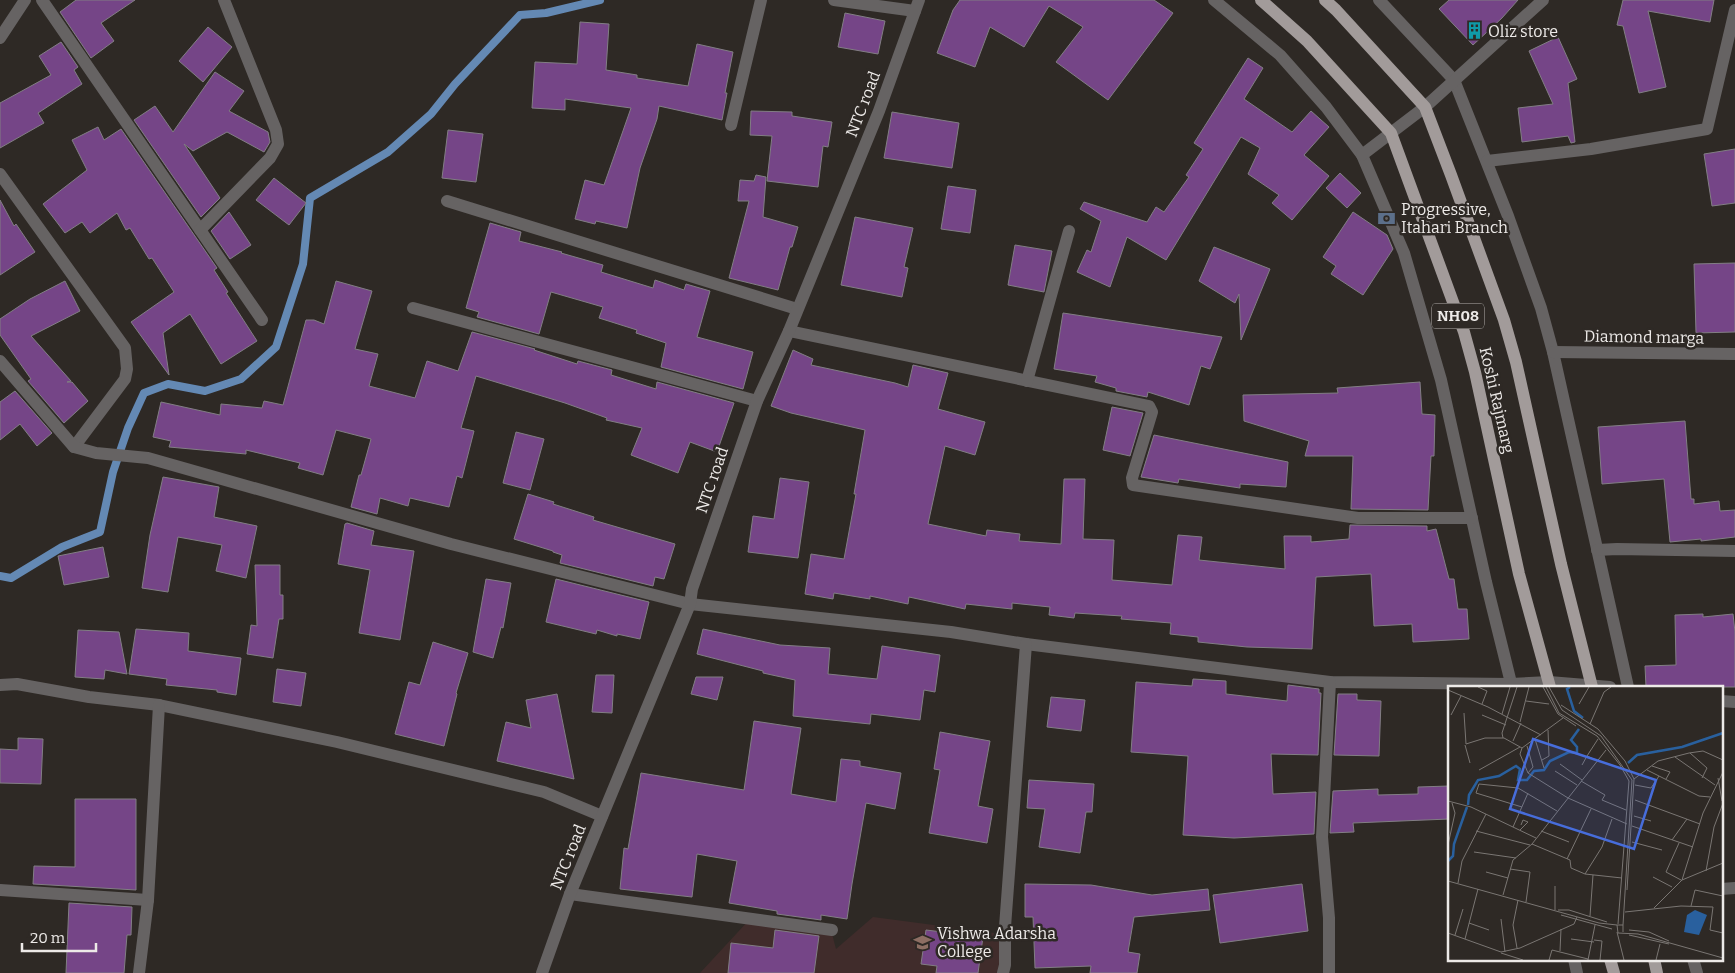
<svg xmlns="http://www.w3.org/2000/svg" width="1735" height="973" viewBox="0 0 1735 973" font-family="Bitter,serif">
<rect width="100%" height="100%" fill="#2e2925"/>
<path fill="#402c2b" d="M873 917 1002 934 998 973H700L750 919 831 930 836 949Z"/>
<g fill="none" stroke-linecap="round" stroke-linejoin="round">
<path stroke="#6489b4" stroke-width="8" d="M0 576 11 578 62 547 100 532 113 472 128 428 144 393 168 384 205 391 241 379 276 347 303 264 310 198 388 152 431 114 455 84 520 15 546 13 600 0"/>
</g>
<g fill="#754587" stroke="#827e84">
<path d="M76 0H135L101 23 114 41 91 58 60 12Z"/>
<path d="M960 0H1154L1173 13 1108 100 1056 62 1083 27 1049 6 1024 47 990 27 975 67 937 53 953 10Z"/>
<path d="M1449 0H1518L1502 18 1473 45 1439 9Z"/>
<path d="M1623 0H1714L1710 22 1648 11 1666 87 1639 93 1623 26 1617 25Z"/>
<path d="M845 13 885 21 878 54 838 47Z"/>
<path d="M580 22 609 24 606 70 637 75V78L688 86 697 44 733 52 725 93H727L722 120 659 106 657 119 640 168 627 228 596 221 595 224 575 219 585 180 604 185 631 108 565 99V110L532 108 535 62 577 64Z"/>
<path d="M208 27 232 47 203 82 179 61Z"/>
<path d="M1558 37 1577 79 1568 83 1575 142 1571 143 1568 136 1522 142 1518 108 1553 104 1529 51Z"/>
<path d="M61 42 78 67 74 70 82 84 38 113 44 123 0 148V103L51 75 39 56Z"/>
<path d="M1248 58 1263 68 1244 99 1292 132 1311 111 1329 127 1304 155 1329 176 1292 220 1272 203 1279 195 1248 174 1260 148 1241 137 1166 260 1127 237 1110 287 1077 272 1087 250 1091 252 1101 221 1080 209 1084 202 1147 222 1156 207 1164 212 1189 177 1186 175 1203 149 1194 143Z"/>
<path d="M215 72 244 91 229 111 268 132 270 142 264 152 227 132 193 151 184 144 220 198 201 217 134 120 155 106 173 132Z"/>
<path d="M751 111 792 112V116L832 122 828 147 823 146 818 187 767 181 772 136 750 135Z"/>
<path d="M892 112 959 123 952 168 884 158Z"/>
<path d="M98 127 104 140 121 129 217 268 214 270 228 292 226 293 257 341 221 364 190 314 163 333 169 375 131 322 174 292 152 258 149 259 130 228 126 230 117 213 90 233 82 222 65 233 43 204 87 170 72 140Z"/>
<path d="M448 130 483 134 476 182 442 178Z"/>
<path d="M1735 149V203L1712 206 1704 154Z"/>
<path d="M1340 173 1361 193 1347 208 1326 188Z"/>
<path d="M756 175 766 177 763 217 798 227 792 247H790L778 290 729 278 749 201H738L740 180 754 181Z"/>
<path d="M274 178 306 203 289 225 256 200Z"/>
<path d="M948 186 976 190 970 233 941 229Z"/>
<path d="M0 200 14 226 16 224 35 252 0 275Z"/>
<path d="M229 212 251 245 230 259 211 231Z"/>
<path d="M1353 212 1387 235 1393 249 1363 295 1331 274 1336 266 1323 257Z"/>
<path d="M855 217 913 228 904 267 908 268 902 297 841 285Z"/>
<path d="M490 223 521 232 519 241 562 252 561 253 603 265 601 272 653 288 655 280 684 290 686 284 710 291 697 337 753 352 743 389 661 367 666 343 636 333 637 330 599 318 603 307 551 292 539 334 477 317 479 312 466 308Z"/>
<path d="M1015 245 1052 251 1044 292 1008 285Z"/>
<path d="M1214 247 1270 269 1241 340 1239 294 1235 303 1199 281Z"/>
<path d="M1735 263V332L1696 333 1694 264Z"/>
<path d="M65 281 80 311 31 336 71 381 67 382H72L88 401 64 423 28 381 31 379 0 335V319L30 299Z"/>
<path d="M336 281 372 291 355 349 378 354 369 386 415 398 427 361 458 371 472 332 535 349 534 350 577 364 578 361 612 370 611 375 656 389 657 382 734 403 717 452 690 442 678 473 631 455 642 428 606 420 607 418 565 403 476 376 461 428 474 431 462 478 457 476 449 507 410 498 408 506 380 498 377 514 351 507 359 475H361L371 439 336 430 323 475 298 468 300 463 246 450V454L169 447 171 441 153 437 161 402 220 415 221 404 262 408 264 401 283 405 306 320H314L324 324Z"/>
<path d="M1063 313 1222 337 1210 369 1201 366 1189 405 1148 392 1147 397 1116 391V388L1095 382 1097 376 1054 369Z"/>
<path d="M793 350 813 359 811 365 895 383 908 387 913 365 948 373 938 409 985 422 975 455 945 446 928 524 986 536 987 530 1020 534 1019 541 1061 544 1064 479H1085L1083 539 1114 540 1112 580 1172 585 1178 535 1202 537 1199 560 1285 569 1284 536H1311V542L1349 539 1350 525 1427 526V531L1436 529 1449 579H1454L1458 609H1467L1469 639 1413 642 1412 624 1374 626 1371 574 1316 577 1312 649 1247 647 1198 642V637L1170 634 1171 623 1121 619 1122 616 1075 613 1074 618 1049 615 1050 607 1012 603V609L966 604 965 609 909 597 908 604 870 596V599L834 593 833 599 805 594 811 554 844 559 856 494H854L865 430 791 413 771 406Z"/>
<path d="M1420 382 1422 414 1435 415 1434 456H1431L1428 510 1351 509 1353 456H1305L1309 441 1244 421 1243 395 1338 393 1337 388Z"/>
<path d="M15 391 52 433 37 446 20 424 0 440V402Z"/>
<path d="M1112 407 1143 413 1130 456 1103 450Z"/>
<path d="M1685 421 1691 499H1694V504L1719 501 1720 511 1735 510V537L1701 541V539L1670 542 1664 479 1602 484 1598 427Z"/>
<path d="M516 432 544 439 530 490 503 483Z"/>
<path d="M1154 435 1288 462 1286 487 1240 484V488L1179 479 1178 483 1141 477Z"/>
<path d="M163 477 219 487 214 517 257 526 246 578 216 571 222 545 178 537 168 592 142 588 150 535Z"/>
<path d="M780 478 809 482 798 558 748 552 753 516 774 519Z"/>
<path d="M528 494 554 502 553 504 594 517 593 520 675 544 664 579 655 577 653 586 560 563 562 555 553 552V551L514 539Z"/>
<path d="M347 523 374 531 371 545 414 551 400 640 359 633 370 570 338 564 345 524Z"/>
<path d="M103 547 109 577 64 585 58 556Z"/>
<path d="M255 565H280V595H283V619H279L273 658 247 654 251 625 257 626Z"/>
<path d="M486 579 511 583 503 628 501 627 493 658 473 652Z"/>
<path d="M556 579 649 602 640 639 617 634V636L597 630 596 634 546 622Z"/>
<path d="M1703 614V617L1733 614 1735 632V687H1646L1645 666 1676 665 1675 615Z"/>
<path d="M136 629 189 633 188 651 241 658 236 695 217 692V690L166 685 167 679 129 674Z"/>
<path d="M703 629 780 645 830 648 828 674 877 679 882 646 940 655 935 692 924 690 920 720 871 714 870 724 793 716 795 680 763 673V671L697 654Z"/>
<path d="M78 630 119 632 127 674 105 670 104 679 75 677Z"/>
<path d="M433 642 468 653 456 693 457 694 444 746 395 734 409 682 420 685Z"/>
<path d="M277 669 306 673 301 706 273 702Z"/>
<path d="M596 675H614L612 713 592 712Z"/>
<path d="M696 677H723L717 700 691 694Z"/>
<path d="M1193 679 1226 681V694L1287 701 1288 685 1319 689V693H1321L1318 755 1271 754 1273 794 1316 792 1314 834 1234 838 1183 835 1188 756 1131 752 1136 682 1192 686Z"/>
<path d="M557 694 574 779 497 761 506 722 531 728 526 700Z"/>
<path d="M1338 694H1357V700L1381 701 1379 756 1334 755Z"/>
<path d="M1051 697 1085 700 1081 731 1047 727Z"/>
<path d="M754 721 801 728 791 794 836 802 841 759 860 761V766L901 773 895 809 866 803 852 884 847 919 821 915V920L777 914V911L729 903 737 861 697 854 692 897 620 889 624 848 628 849 641 773 744 790Z"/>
<path d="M940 732 990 741 978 806 993 809 987 843 929 833 940 770 934 769Z"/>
<path d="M18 738 43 739 41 784 0 783V749L18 750Z"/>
<path d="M1029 780 1094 784 1092 812H1086L1080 853 1039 847 1045 809 1027 808Z"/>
<path d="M1449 786V819L1353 823 1354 832 1330 833 1333 791 1378 789V795L1418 794V787Z"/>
<path d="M75 799H136V890L33 884 34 866 75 867Z"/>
<path d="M1025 884 1091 885 1152 895 1208 889 1210 910 1134 917 1128 952 1140 954 1137 973H1090L1091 966 1035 968 1033 917H1025Z"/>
<path d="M1302 884 1308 931 1220 943 1213 895Z"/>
<path d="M69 903 132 907 131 935H127L124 973H66Z"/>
<path d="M775 930 819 936 814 973H728L731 943 773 948Z"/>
<path d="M926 930 983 937 978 973H936L937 966 921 964Z"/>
</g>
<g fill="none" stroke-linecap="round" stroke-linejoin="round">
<g stroke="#666363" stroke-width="12">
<path d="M42 0 262 320"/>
<path d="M834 0 915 11"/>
<path d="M1214 0 1280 55 1326 107 1362 155 1404 253 1441 380 1486 582 1512 687"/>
<path d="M1379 0 1454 80 1508 216 1541 308 1553 352 1628 687"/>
<path d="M0 38 25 0"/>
<path d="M731 125 761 0"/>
<path d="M1362 155 1425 107 1543 0"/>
<path d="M1487 161 1591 149 1707 129 1735 10"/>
<path d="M0 174 125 348 127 369 125 379 74 447"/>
<path d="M447 201 797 309"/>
<path d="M200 230 270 158 278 144 276 130 224 0"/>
<path d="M413 308 757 401"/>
<path d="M789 331 1149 406 1152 412 1132 478 1133 485 1358 518H1472"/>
<path d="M1553 352 1735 354"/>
<path d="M0 361 74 447 96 453 148 458 451 544 690 604 951 632 1026 644 1330 682 1511 684 1549 682 1610 687"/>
<path d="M1027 381 1069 231"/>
<path d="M1597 550 1617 549 1735 551"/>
<path d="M0 685 17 684 89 697 159 705 337 742 544 792 602 816"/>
<path d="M1721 701 1735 702"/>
<path d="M1721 889 1735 888"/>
<path d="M0 890 148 900"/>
<path d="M570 894 832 930"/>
<path d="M1574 959 1577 973"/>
<path d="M1693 959 1697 973"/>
<path d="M139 973 148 900 159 705"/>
<path d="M542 973 570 894 690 604 692 589 757 401 789 331 879 111 919 0"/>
<path d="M1003 973 1005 965V927L1026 644"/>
<path d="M1329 973V918L1322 837 1330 682"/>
</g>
<g stroke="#a29b9a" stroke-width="12">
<path d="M1261 0 1307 41 1391 133 1464 332 1475 372 1519 574 1550 687"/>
<path d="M1325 0 1336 10 1425 107 1451 175 1504 320 1516 362 1561 564 1592 687"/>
<path d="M1610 959 1614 973"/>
<path d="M1654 959 1657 973"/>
</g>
</g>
<defs>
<symbol id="building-bare" viewBox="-9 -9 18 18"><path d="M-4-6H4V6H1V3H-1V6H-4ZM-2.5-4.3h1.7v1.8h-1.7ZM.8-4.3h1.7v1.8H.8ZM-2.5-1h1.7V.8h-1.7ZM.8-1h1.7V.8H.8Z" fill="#0f9aa8" stroke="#2e2925" stroke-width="2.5" paint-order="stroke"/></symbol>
<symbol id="bank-bare" viewBox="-9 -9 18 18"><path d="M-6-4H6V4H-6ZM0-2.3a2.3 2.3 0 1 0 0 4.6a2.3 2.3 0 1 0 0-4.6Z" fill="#5c6f8a" stroke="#2e2925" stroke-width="2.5" paint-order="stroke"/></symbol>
<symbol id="university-bare" viewBox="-9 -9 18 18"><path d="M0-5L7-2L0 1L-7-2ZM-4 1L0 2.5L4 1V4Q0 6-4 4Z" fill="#8d6e63" stroke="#2e2925" stroke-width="2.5" paint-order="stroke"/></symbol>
</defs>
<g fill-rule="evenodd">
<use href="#building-bare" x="1462" y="18" width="25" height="25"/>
<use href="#bank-bare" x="1374" y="206" width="25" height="25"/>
<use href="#university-bare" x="910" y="930" width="25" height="25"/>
</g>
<g text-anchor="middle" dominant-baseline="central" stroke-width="5" stroke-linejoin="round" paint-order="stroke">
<rect fill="#2e2925" stroke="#b4b0ae" stroke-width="1" x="1432" y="303.5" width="52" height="25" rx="4"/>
<g font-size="15" font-weight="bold" fill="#edeae8">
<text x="1458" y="316">NH08</text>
</g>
<g font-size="16" fill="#edeae8" stroke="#2e2925" text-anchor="start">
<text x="1488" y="31">Oliz store</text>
<text x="1401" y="209">Progressive,<tspan x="1401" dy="18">Itahari Branch</tspan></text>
<text x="937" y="933">Vishwa Adarsha<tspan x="937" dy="18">College</tspan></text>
</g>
<g font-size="16" fill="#edeae8" stroke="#2e2925">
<text transform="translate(863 104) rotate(-69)">NTC road</text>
<text transform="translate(1644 337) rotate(1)">Diamond marga</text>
<text transform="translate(1497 400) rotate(77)">Koshi Rajmarg</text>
<text transform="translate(712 480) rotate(-71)">NTC road</text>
<text transform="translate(568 857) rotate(-68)">NTC road</text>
</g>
</g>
<g transform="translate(1448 686)">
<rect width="275" height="275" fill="#2e2925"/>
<path d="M247 224 259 229 251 249 236 246 239 229Z" fill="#29609e"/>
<path fill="none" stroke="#29609e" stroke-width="2.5" d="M122 1 119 3 126 25 135 32M180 77 189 69 234 61 275 47M20 119 21 109 30 94 51 90 68 80 72 83 70 94H79L86 85 96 84 102 75 121 66 129 67V61L123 54 131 43M0 175 5 170 6 158 19 121"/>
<path fill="none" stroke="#7a7673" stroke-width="1" d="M30 1 39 5 34 18M95 1 110 28 128 40M98 1 111 27 149 50 172 79 181 95 170 238M101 1 114 24 153 50 184 94 175 239M0 4 40 21 93 49M78 15 101 18M131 18 141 1M113 19 150 43 177 75 186 93 179 204M16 27 18 58 37 52H56L74 62 115 32M54 28 62 1M3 29 13 10M34 29 58 39M72 36 81 1M142 38 156 6 163 1M55 52 54 47 69 1M87 53 96 82M65 55 73 37M17 59 22 77M79 60 85 81 80 87M74 62 72 68 80 87 120 112 179 138M242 67 259 82 254 92M139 70 150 53M227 71 267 99M94 74 101 70 100 44M112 78 134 94M134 79 139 70 150 75M204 80 222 86 218 93M31 84 72 61M199 84 251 110 262 111M107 85 129 99M270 92 274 115M186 93 210 75 241 67 255 65 275 74M133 95 157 109 154 114 178 124M187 99 203 102 211 90M187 114 252 138M0 115 23 121 88 152M74 121 28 107 31 98 70 102 109 125M186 130 203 135M184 140 245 161M65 141 80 107M72 144 80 136 75 134 73 139M28 145 82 159M93 145 121 156M224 154 239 133M184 156 214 164M231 157 218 186 233 194M84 158 122 174 123 182 137 188 174 192M0 159 7 127 4 117M26 166 68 172M119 173 143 123M62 183 82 186 78 216M258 185 266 141 275 117M38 186 60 192M137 188 154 161 164 133M205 191 224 201M234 194 255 127 275 86M0 195 151 237 169 239M10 197 14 175 38 128M55 209 65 174 84 158 158 64M243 220 247 204 275 210M206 222 234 194 275 177M107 224V200M110 224H121L159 236M177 226 233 220 265 221 262 244 275 247M113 229 164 243M142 230 145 189M53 233 57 266M21 237 41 244M181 244 201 246 221 255M169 246 176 274M175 246V239H169L170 247 190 248 275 272M0 247 53 266 72 262 126 238 129 231M7 249 15 223M181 249 221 258M17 253 30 203M123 253 146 256M146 254 154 255 152 274M69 262 65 239 70 214M112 265 113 243M53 267 75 274M101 274 104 264 140 273M140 274 147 239M208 274 212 258"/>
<path fill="#476ddb" fill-opacity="0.15" stroke="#476ddb" stroke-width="2.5" d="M85 53 208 94 186 163 62 123Z"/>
<rect width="275" height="275" fill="none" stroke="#edeae8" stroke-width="2.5"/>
</g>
<path d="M22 943v8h74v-8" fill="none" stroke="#edeae8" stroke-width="2.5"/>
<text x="30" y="943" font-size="15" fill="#edeae8" stroke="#2e2925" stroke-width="4" paint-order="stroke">20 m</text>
</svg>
